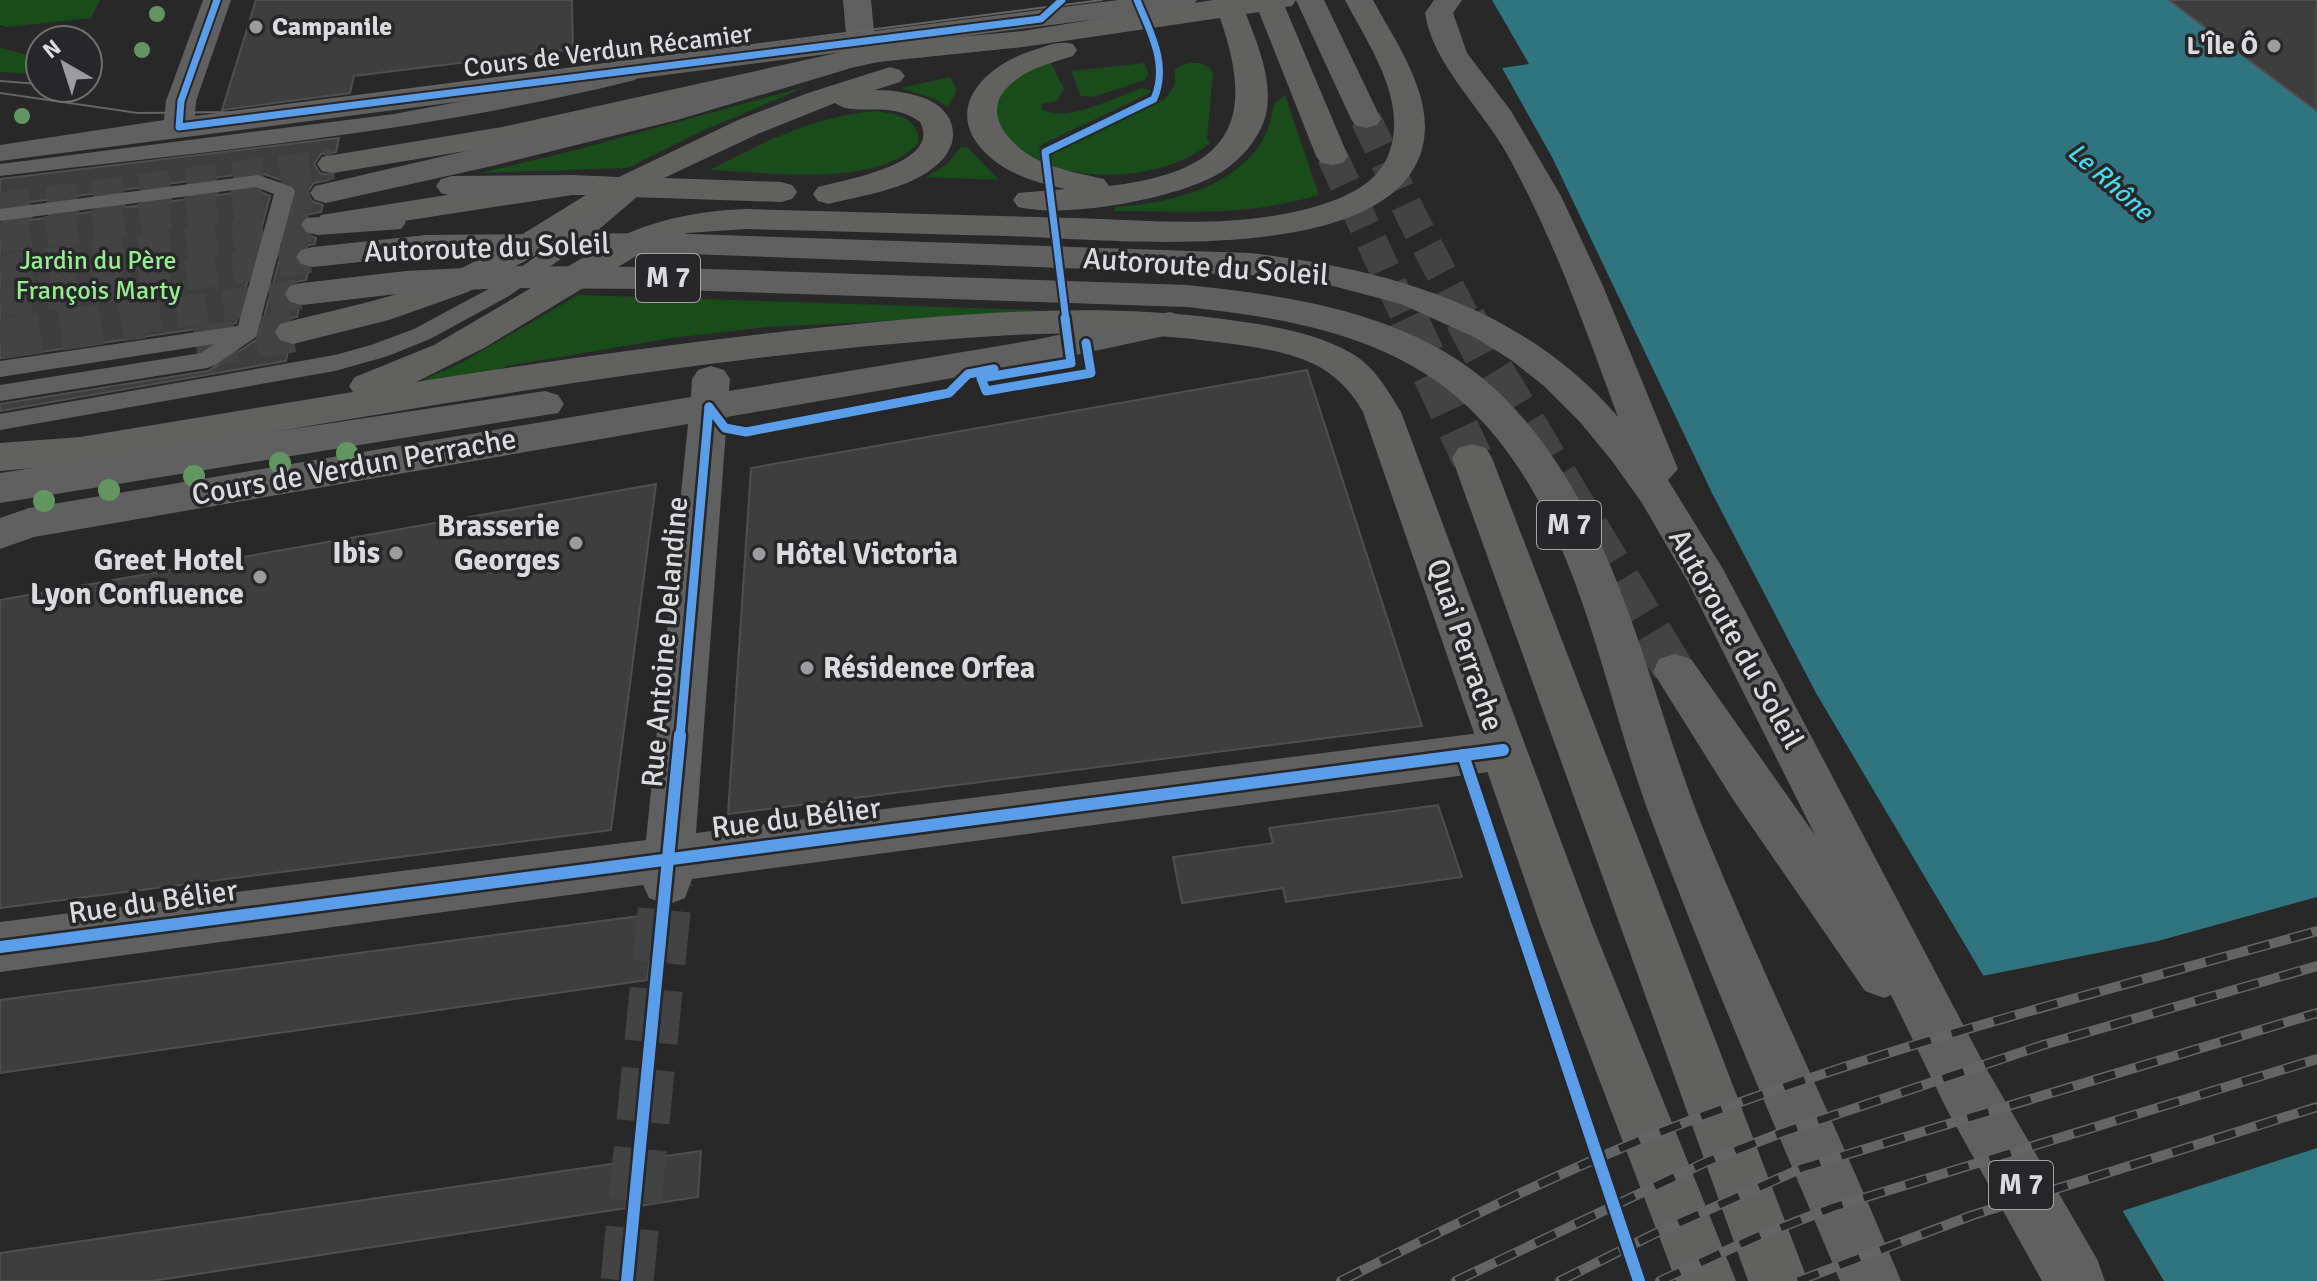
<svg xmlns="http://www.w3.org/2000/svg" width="2317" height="1281" viewBox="0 0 2317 1281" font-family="Signika,sans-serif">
<rect width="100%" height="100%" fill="#282829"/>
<g fill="#1a4b1b">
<path d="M0 0H100L91 18 7 27 0 25Z"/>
<path d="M0 48 40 58V74L0 72Z"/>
<path d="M1050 61 1064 89 1057 101 1042 104V109C1064 124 1116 97 1141 88L1150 90V93L1039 146 1051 155 1165 99 1175 85V70C1186 61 1204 59 1213 72L1207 140 1211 142C1175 173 1115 180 1070 171 1028 163 962 120 1017 78 1026 71 1039 66 1050 61Z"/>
<path d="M1144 63 1149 75 1145 80 1093 97 1081 96 1071 71Z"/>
<path d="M950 77 957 90 948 107 937 100 901 88Z"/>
<path d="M808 86 702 131 628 168 479 173 572 151Z"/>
<path d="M1285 95 1319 195C1242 217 1191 211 1114 211L1115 207C1164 204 1230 189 1260 145 1268 134 1271 118 1274 104Z"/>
<path d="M875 111C897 114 917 116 919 142 880 189 765 172 710 170 763 142 815 116 875 111Z"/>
<path d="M961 147H967L999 180 926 177 947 164Z"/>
<path d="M578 295 1036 310 1035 314 768 327 672 338 507 366 479 377 421 381 461 363Z"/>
</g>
<path fill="#30747e" d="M1492 0H2317V1281H2164L1816 693 1712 493 1552 157 1502 68 1529 64Z"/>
<path fill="#282829" d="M2317 897V1148L2119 1212 1977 977 2158 941Z"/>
<g fill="#3e3e3e" stroke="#4f4e4e" stroke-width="2">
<path d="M256 0H572L573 49 354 76 350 93 222 110Z"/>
<path d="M2169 0H2317V111Z"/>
<path d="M339 138 336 152 321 154 314 164 320 173 330 175 329 180 314 183 307 193 313 202 323 205 321 212 306 215 298 225 304 234 316 238 315 244 300 247 293 257 299 266 309 269 306 280 289 283 282 292 287 304 299 307 297 317 279 321 272 330 277 342 289 346 286 361 0 411V404L208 371 258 339 298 192 293 184 258 172 0 206V179Z"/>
<path d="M256 190 270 196 236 323 0 358V224Z"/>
<path d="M1307 370 1422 726 728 814 751 468Z"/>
<path d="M656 484 611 830 0 908V600Z"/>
<path d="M1438 805 1462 877 1286 902 1283 888 1182 903 1173 857 1273 843 1269 828Z"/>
<path d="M655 914 647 980 0 1073V1000Z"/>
<path d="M701 1151 698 1197 152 1281H0V1253Z"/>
</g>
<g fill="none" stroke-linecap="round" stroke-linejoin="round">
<path stroke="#434344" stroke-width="53" stroke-dasharray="53 27" stroke-linecap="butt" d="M627 1281 667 882"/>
<g stroke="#434344" stroke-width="31" stroke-dasharray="31 16" stroke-linecap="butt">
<path d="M1332 156 1408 320"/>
<path d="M0 208 333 164"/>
<path d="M0 270 318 225"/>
</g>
<g stroke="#434344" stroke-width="41" stroke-dasharray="41 20" stroke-linecap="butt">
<path d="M1407 318 1472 458"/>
<path d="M196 347 293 332"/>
</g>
<g stroke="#434344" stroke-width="31" stroke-dasharray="31 16" stroke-linecap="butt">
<path d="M1366 119 1412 217 1466 320"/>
<path d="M0 238 326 193"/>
<path d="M0 302 313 257"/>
<path d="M130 320 302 294"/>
</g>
<g stroke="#434344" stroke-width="41" stroke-dasharray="41 20" stroke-linecap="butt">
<path d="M1465 318 1489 364 1675 672"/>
<path d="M0 339 143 318"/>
</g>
<g fill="#606060" fill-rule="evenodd">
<path d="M628 70 635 72 637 76 635 80C427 132 212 151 0 176V164L394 114Z"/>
<path d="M645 174 652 176 655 180 652 184 583 243 509 296 430 339 388 356 335 371 0 430V414L335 355 371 345 414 329 494 286 568 234 638 176Z"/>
<path d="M258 175 292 187 295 191 256 337 215 365 207 368 0 401V385L201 353 214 344 0 377V361L238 326 274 194 256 187 0 221V209Z"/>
</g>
<g fill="#606060" fill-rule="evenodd">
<path d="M203 0H231L196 101 195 116 846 34 843 0H871L874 31 1118 0H1197L1193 6 1183 8 0 161V145L164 120 166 101Z"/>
<path d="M1170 312 1183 316 1188 324 1183 332 1034 364 727 417 696 833 1503 730 1520 736 1526 750 1520 764 1503 770 692 879 685 898 667 905 649 898 643 885 0 972V922L646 840 688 424 34 537 0 549V518L29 508 691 397 692 379 698 370 711 366 724 370 730 379 729 391 1034 340Z"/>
<path d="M545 391 558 395 564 404 558 413 0 503V473Z"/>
</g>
<g fill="#616160" fill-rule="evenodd">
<path d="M1213 0H1296L1292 6 1285 7 1348 156 1343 163 1332 165 1321 163 1316 156 1259 12 1246 14C1258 45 1276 87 1264 121 1257 140 1243 157 1226 169 1185 198 1067 219 1018 207L1013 200 1018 193 1065 189C1039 183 1012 176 991 158 939 114 981 67 1031 51 1046 46 1058 40 1073 44L1077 50 1073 56C1052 63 1028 68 1011 84 978 112 1010 146 1038 160 1059 170 1082 174 1104 179L1109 186C1224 172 1259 129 1220 18L1023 47 878 62 502 145 333 173 322 171 317 164 322 157 333 155 502 127 878 44 1023 31Z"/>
<path d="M1345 0H1373C1397 45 1441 104 1419 158 1373 269 1104 239 1007 236 920 234 833 231 746 229L687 233 651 247 484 348 416 382C556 360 696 340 836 326 965 313 1094 302 1223 319 1266 325 1313 331 1351 353 1374 366 1387 389 1401 412L1593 927 1736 1281H1676L1541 927 1363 412C1351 391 1336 375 1314 364 1286 351 1255 347 1225 343 1139 331 1053 331 966 338 768 352 571 382 375 415 250 435 126 461 0 471V443L80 437 353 392 349 386 355 377 434 345 613 240C656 219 698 211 746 209 855 212 964 215 1073 218 1141 220 1210 227 1278 215 1313 209 1371 195 1387 158 1411 104 1369 46 1345 0Z"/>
<path d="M890 67 900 70 905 76 900 82 875 90C893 90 913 93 929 100 961 116 960 149 933 168 905 190 863 195 829 204L818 201 813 194 818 187C843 180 943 164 920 122 890 99 855 118 835 103L760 133 664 178 781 182 792 185 797 192 792 199 781 202 631 197 529 259 468 292 389 320 293 344 280 340 275 332 280 324C328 311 377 302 424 285 482 262 533 227 586 195H572L333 232 321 229 316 222 321 215 572 175 619 177 738 120 808 93Z"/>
<path d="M1472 444 1486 448 1492 458 1808 1281H1748L1452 458 1458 448Z"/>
</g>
<g fill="#606060" fill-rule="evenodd">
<path d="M1296 0H1324L1381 119 1377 125 1366 128 1355 125 1351 119Z"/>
<path d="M1434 0H1462L1453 13 1467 53 1511 111 1561 196 1603 286 1678 469 1668 480 1723 569 1986 1068 2097 1259 2105 1281H2042L1946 1108 1891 995 1884 998 1865 991 1732 798 1653 672 1659 659 1675 654 1691 659 1815 835 1689 584 1642 503 1612 461 1580 422 1544 386 1511 360 1476 338 1401 304 1333 286 1250 275 662 253 426 255 313 267 301 264 296 257 301 250 313 247 426 235 662 233 1250 253C1389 269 1524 307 1618 417 1585 327 1553 237 1507 154 1482 109 1432 63 1425 13Z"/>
<path d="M838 54 848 57 852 63 848 69 677 120 492 166 326 203 315 200 310 193 315 186 656 107Z"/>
<path d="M572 175 583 178 588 185 583 192 572 195 452 196 441 193 436 186 441 179 452 176Z"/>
<path d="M389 212 401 215 406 222 401 229 318 235 306 232 301 225 306 218Z"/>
<path d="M504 266 649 267 1187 285C1293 296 1413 313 1495 389 1618 504 1644 684 1705 833 1767 984 1839 1130 1901 1281H1840C1776 1128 1709 975 1651 819 1599 681 1579 513 1468 407 1392 335 1287 318 1187 307L649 289 504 288 406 293 302 305 290 302 285 294 290 286 302 283 406 271Z"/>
</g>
<g stroke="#646464" stroke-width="2">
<path d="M0 81 40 84"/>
<path d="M0 93 138 113 232 112 1102 0"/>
</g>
<defs>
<g id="rail">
<path d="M1341 1281C1444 1230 1546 1178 1653 1135 1868 1050 2094 994 2317 931"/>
<path d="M1456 1281 1706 1162 1781 1133 2043 1045 2317 966"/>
<path d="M1560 1281 1654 1234 1802 1168 2317 1013"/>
<path d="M1660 1281 1754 1238 1834 1207 2317 1059"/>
<path d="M1798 1281 1973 1215 2317 1107"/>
</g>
</defs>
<use href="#rail" stroke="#646464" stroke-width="10"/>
<use href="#rail" stroke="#27272a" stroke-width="7" stroke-dasharray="22" stroke-linecap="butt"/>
<defs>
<g id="cycleway-far2">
<path d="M217 0 181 101 179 127 1041 19 1062 0"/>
<path d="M1066 320 1045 152 1154 99C1169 64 1150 32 1137 0"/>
</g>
<g id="cycleway-far1">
<path d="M1065 318 1071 363 981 378 986 391 1091 373 1086 343"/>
<path d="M709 407 725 428 746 432 949 393 968 374 994 369"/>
<path d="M680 737 709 407"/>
</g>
<g id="cycleway">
<path d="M1463 755 1639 1281"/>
<path d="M0 947 1503 750"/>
<path d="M627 1281 680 735"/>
</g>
</defs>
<use href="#cycleway-far2" stroke="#27272a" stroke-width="11"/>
<use href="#cycleway-far1" stroke="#27272a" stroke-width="14"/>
<use href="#cycleway" stroke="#27272a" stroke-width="17"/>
<use href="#cycleway-far2" stroke="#5a9eea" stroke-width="7"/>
<use href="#cycleway-far1" stroke="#5a9eea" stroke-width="9"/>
<use href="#cycleway" stroke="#5a9eea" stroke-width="12"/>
</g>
<g fill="#639562">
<circle cx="157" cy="14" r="8"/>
<circle cx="142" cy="50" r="8"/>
<circle cx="22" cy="116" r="8"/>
<circle cx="347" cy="453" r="11"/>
<circle cx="280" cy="463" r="11"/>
<circle cx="194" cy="476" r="11"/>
<circle cx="109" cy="490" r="11"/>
<circle cx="44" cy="501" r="11"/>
</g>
<g fill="#9c9c9e" stroke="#27272a" stroke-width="3">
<circle cx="256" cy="27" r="8"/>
<circle cx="2274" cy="46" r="8"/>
<circle cx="576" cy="543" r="8"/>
<circle cx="396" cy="553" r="8"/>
<circle cx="759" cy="554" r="8"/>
<circle cx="260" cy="577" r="8"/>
<circle cx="807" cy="668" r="8"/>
</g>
<g text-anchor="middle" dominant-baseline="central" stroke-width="7" stroke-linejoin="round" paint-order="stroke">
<g font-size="26" font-weight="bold" fill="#dadbdd" stroke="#27272a" text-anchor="start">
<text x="272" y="27">Campanile</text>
<text x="2258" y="46" text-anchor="end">L'Île Ô</text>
</g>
<g font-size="26" fill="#dadbdd" stroke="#27272a">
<text transform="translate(608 51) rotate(-7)">Cours de Verdun Récamier</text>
</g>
<g font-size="26" font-style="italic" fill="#48d9ee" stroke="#27272a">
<text transform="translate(2110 182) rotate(41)">Le Rhône</text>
</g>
<g font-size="26" fill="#94ee90" stroke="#27272a">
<text x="98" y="261">Jardin du Père<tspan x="98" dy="30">François Marty</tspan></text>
</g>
<g fill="#27272a" stroke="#a4a5a7" stroke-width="2">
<rect x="636" y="254" width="64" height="48" rx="6"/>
<rect x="1537" y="501" width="64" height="48" rx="6"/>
<rect x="1989" y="1161" width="64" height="48" rx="6"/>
</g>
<g font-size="28" font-weight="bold" fill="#dadbdd">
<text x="668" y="278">M 7</text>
<text x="1569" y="525">M 7</text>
<text x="2021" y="1185">M 7</text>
</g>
<g font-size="30" fill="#dadbdd" stroke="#27272a">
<text transform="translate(487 248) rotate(-2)">Autoroute du Soleil</text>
<text transform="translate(1206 267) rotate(4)">Autoroute du Soleil</text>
<text transform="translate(354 467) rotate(-10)">Cours de Verdun Perrache</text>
<text transform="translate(1736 639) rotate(61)">Autoroute du Soleil</text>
<text transform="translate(665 642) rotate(-85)">Rue Antoine Delandine</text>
<text transform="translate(1465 645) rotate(71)">Quai Perrache</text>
<text transform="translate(796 818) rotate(-7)">Rue du Bélier</text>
<text transform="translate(153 902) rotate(-8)">Rue du Bélier</text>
</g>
<g font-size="30" font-weight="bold" fill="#dadbdd" stroke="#27272a" text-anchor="end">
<text x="560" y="526">Brasserie<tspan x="560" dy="34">Georges</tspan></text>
<text x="380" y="553">Ibis</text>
<text x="775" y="554" text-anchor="start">Hôtel Victoria</text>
<text x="244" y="560">Greet Hotel<tspan x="244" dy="34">Lyon Confluence</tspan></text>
<text x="823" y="668" text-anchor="start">Résidence Orfea</text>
</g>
</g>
<g transform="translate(64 64) rotate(321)"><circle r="38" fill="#27272a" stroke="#6f6f72" stroke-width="2"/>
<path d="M0-6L14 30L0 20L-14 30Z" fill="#9c9c9e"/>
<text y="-12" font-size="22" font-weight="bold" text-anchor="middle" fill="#dadbdd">N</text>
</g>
</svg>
